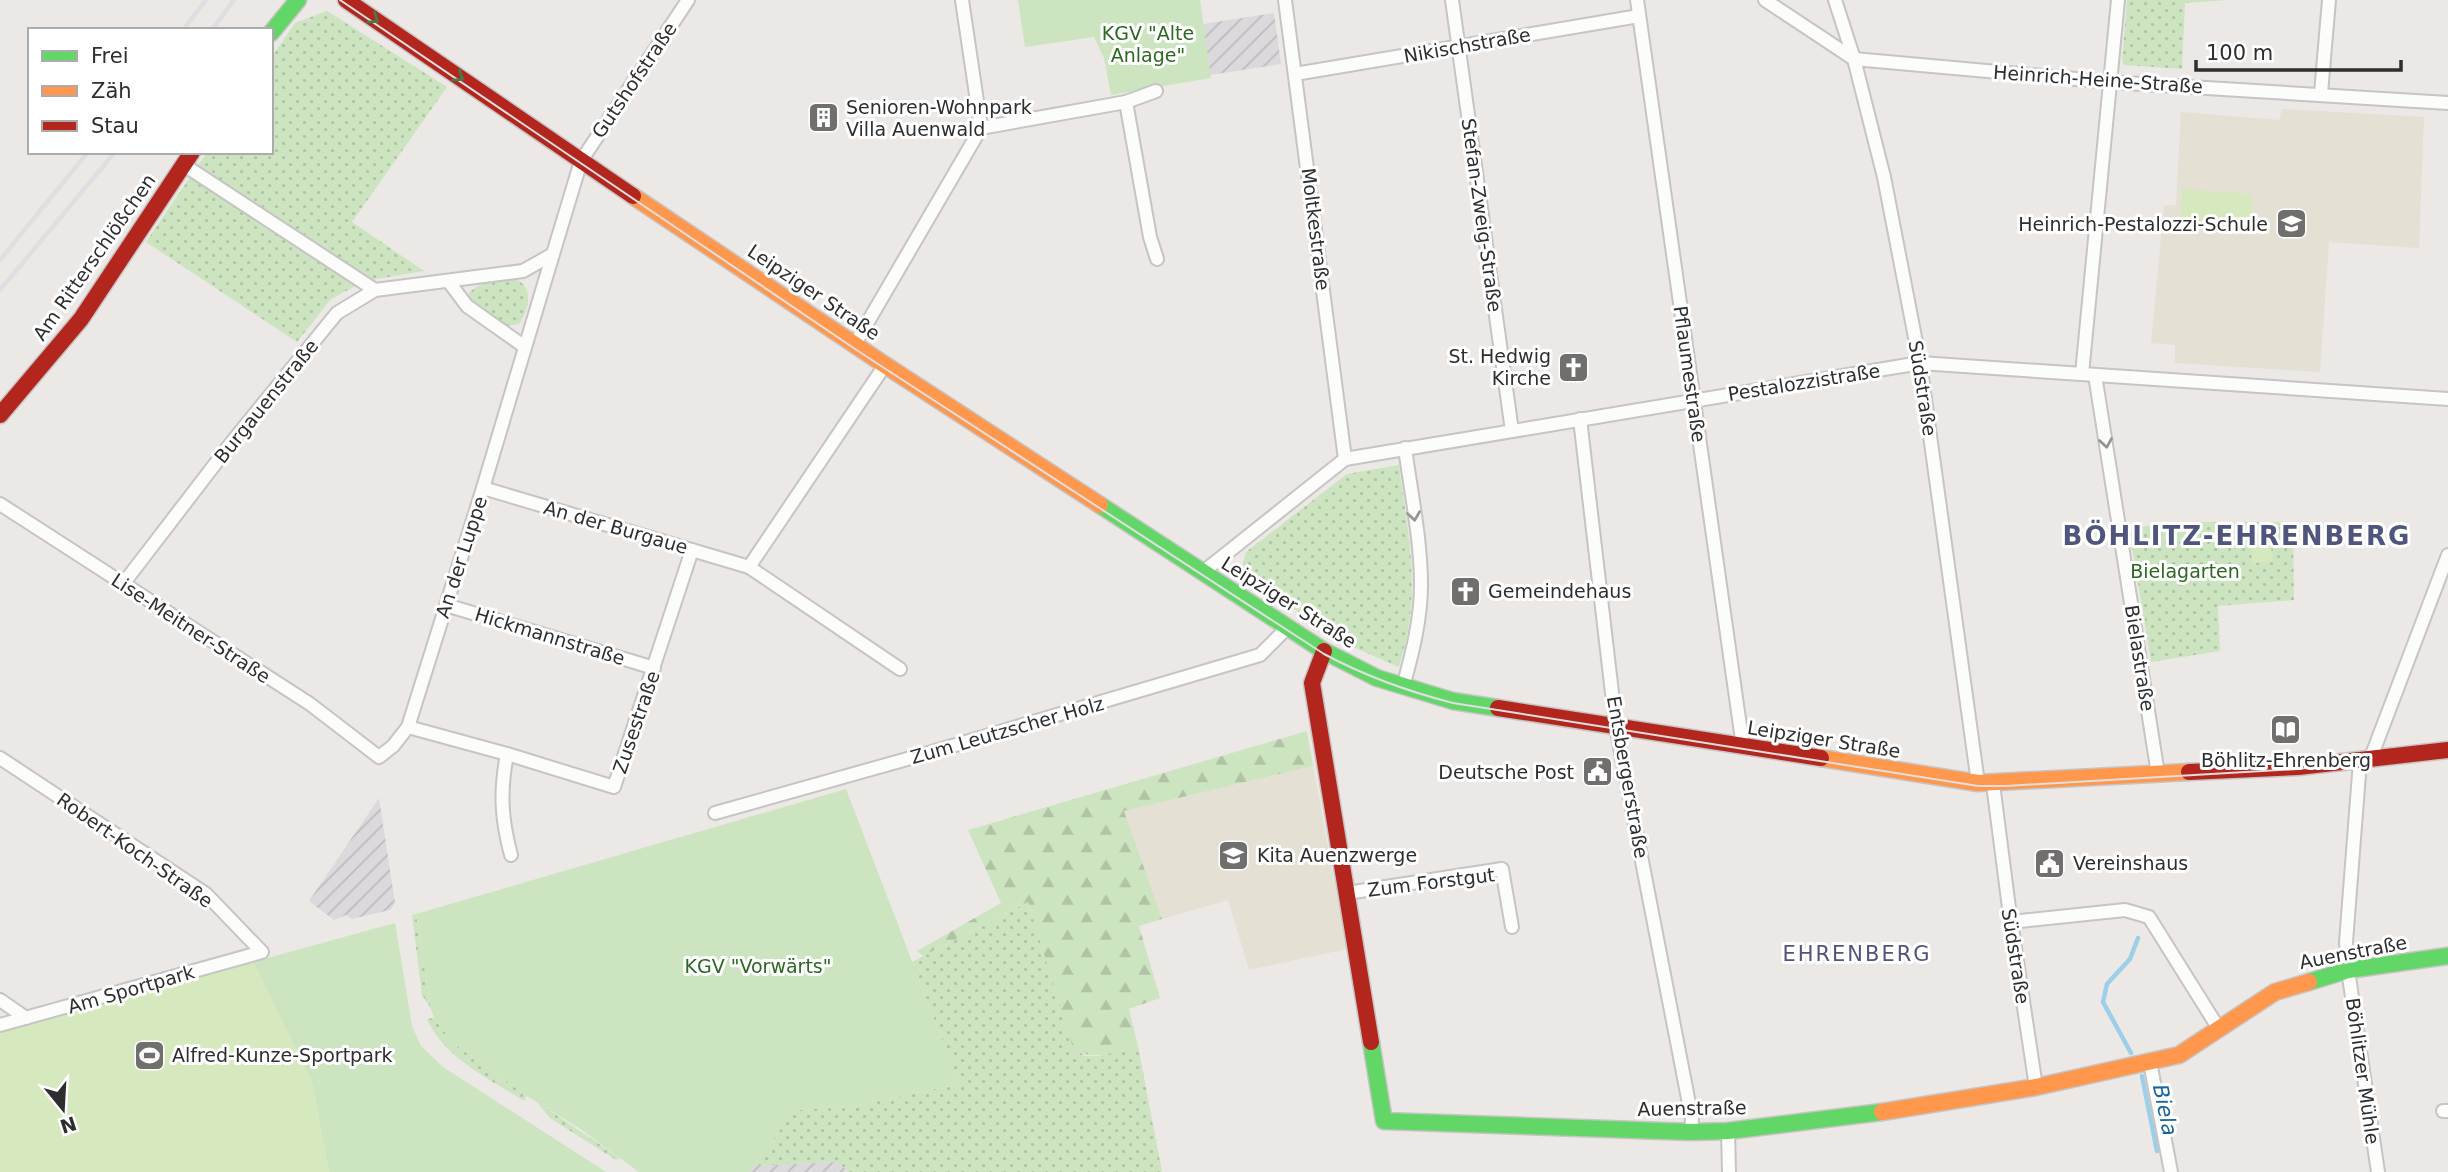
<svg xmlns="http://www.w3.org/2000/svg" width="2448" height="1172" viewBox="0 0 2448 1172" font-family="'DejaVu Sans',sans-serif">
<defs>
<pattern id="industrial-furrows" width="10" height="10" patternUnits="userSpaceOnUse" patternTransform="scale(1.75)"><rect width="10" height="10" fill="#dcd9dc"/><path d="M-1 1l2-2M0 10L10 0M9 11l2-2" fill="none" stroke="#bdbbbd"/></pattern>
<pattern id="grass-dots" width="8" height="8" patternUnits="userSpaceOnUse" patternTransform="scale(1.75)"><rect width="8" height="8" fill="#cde4c0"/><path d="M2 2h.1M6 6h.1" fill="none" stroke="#b0c4a5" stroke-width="1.8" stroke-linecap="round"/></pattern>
<pattern id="forest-firs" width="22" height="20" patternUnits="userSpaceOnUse" patternTransform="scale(1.75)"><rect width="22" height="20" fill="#cde4c0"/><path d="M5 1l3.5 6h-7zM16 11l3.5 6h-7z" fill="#b0c4a5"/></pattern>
</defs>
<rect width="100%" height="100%" fill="#ebe8e5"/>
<g fill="url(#industrial-furrows)">
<path d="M1274 13 1281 64 1210 75 1203 24Z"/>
<path d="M379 798 395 903 390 910 352 919 346 915 334 920 309 901Z"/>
<path d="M837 1162 849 1172H750L754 1166Z"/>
</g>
<g fill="#e5e0d4">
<path d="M2282 109 2424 117 2419 248 2329 242 2320 372 2175 363V345L2151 343 2164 206 2176 205 2181 112 2279 120Z"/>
<path d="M1313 766 1347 949 1249 970 1228 900 1162 919 1123 811Z"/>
</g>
<g fill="url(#grass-dots)">
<path d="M2127 0H2229L2185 3 2182 69 2125 65 2122 62Z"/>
<path d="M327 11 447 87 352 222 424 271 365 281 331 299 297 342 146 242 207 152H271V58L295 23Z"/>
<path d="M514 279C535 285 529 310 519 324L506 326 470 301 468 295C478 280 498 281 514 279Z"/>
<path d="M1399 465C1406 520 1418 575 1408 630 1406 642 1402 655 1399 667L1351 646 1240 574 1246 552 1347 474Z"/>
<path d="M2168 522H2293L2294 600 2218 606 2220 651 2151 662 2129 529Z"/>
<path d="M1028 902 1074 1048 1085 1056H1098L1138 1046 1162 1172H849L837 1162 754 1166 794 1110 848 1107 959 1084 912 962Z"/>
<path d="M416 914 431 1009 422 995 412 915Z"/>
<path d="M434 1018 453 1043 527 1096 524 1101C489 1078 445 1059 427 1019Z"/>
<path d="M537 1102 620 1158 616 1160 550 1118Z"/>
</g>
<path fill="url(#forest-firs)" d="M1307 731 1313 766 1124 811 1162 919 1139 926 1160 998 1129 1009 1138 1046C1116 1051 1093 1063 1073 1048L1028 902 923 956 917 951 1001 903 968 830Z"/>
<g fill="#cde4c0">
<path d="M1018 0H1200L1211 78 1111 95 1104 58 1094 37 1025 47Z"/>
<path d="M846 789 959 1084 848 1107 794 1110 750 1172H639L579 1128 527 1096 453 1043 434 1018 431 1009 416 914Z"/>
<path d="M395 923 412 1026 421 1046 443 1067 606 1172H329L311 1079 253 962Z"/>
</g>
<g fill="#d6e8be">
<path d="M2182 189 2252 194 2251 228 2181 224Z"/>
<path d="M2271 541 2272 562 2252 563 2251 542Z"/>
<path d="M253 962 311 1079 329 1172H0V1030Z"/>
</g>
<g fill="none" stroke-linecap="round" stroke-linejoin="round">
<g stroke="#9dd0e8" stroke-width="4.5">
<path d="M2131 1053 2103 1002 2107 984 2130 959 2138 938"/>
<path d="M2142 1076 2157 1151"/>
</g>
<defs>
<g id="street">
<path d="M1285 0 1345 459"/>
<path d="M1452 0 1512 431"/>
<path d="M1637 0 1743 747"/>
<path d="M1765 0 1854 59 2109 82 2448 103"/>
<path d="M1835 0 1854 59 1884 177 1920 363 1978 783"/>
<path d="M1295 74 1639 16"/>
<path d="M2321 93 2329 0"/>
<path d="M1126 102 1150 237 1157 259"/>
<path d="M981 128 1126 102 1156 91"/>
<path d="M184 165 375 290"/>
<path d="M449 282 467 306 525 347"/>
<path d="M855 344 981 128 962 0"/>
<path d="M2082 374 2118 0"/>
<path d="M2095 375 2158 774"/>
<path d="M1580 419 1616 727 1692 1119 1691 1132"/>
<path d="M483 488 749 567 900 669"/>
<path d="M0 504 310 704 379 757 393 746 408 727 483 488 553 254"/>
<path d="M749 567 885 365"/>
<path d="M1203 572 1345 459 1920 363 2448 399"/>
<path d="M123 584 232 442 337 313 375 290 523 271 553 254 581 161 688 0"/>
<path d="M446 605 654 668"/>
<path d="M1403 687C1412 654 1421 620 1421 585 1421 540 1411 493 1405 448"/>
<path d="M408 727 507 754 614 787 692 550"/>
<path d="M507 754C500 791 501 818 511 855"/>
<path d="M0 758 206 894 262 952 0 1025"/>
<path d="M2370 760 2448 555"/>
<path d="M2360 761 2346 942 2348 970 2378 1172"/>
<path d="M1993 784 2009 908 2036 1087"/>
<path d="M715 813 925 754 1260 655 1288 627"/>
<path d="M1347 893 1502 869 1512 927"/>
<path d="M2011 922 2125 910 2149 917 2219 1029"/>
<path d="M0 1000 26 1018"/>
<path d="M2150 1062 2171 1172"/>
<path d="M2443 1111H2448"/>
<path d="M1728 1131 1729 1172"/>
</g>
<g id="fast">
<path d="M271 33 298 0"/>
<path d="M1100 505 1324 651 1377 678 1453 701 1498 708"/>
<path d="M2309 982 2348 970 2448 956"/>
<path d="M1371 1042 1384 1121 1691 1132 1728 1131 1882 1112"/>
</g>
<g id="slow">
<path d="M633 196 885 365 1100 505"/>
<path d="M1821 758 1978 783 2189 772"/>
<path d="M1882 1112 2036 1087 2179 1055 2275 992 2309 982"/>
</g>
<g id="jam">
<path d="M346 0 633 196"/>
<path d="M0 415 81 319 192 152"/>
<path d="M1324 651 1312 683 1371 1042"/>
<path d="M1498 708 1821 758"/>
<path d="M2189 772 2298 767 2448 750"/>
</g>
</defs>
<use href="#street" stroke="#c6c4c4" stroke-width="16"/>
<use href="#fast" stroke="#c6c4c4" stroke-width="19"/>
<use href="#slow" stroke="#c6c4c4" stroke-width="19"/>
<use href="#jam" stroke="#c6c4c4" stroke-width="19"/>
<use href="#street" stroke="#fcfcfb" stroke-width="12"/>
<use href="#fast" stroke="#63d668" stroke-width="16"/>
<use href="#slow" stroke="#ff974d" stroke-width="16"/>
<use href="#jam" stroke="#b3261e" stroke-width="16"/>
<path stroke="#dfdfe1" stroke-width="2" d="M340 0 858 351 1324 654C1367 677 1406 691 1453 703L1978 786H2006L2298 769 2370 760"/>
<g stroke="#dfdfe1" stroke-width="4.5">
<path d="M183 30 206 0"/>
<path d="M212 30 234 0"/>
<path d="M0 260 88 152"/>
<path d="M0 290 115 152"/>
</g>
</g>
<defs><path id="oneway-chevron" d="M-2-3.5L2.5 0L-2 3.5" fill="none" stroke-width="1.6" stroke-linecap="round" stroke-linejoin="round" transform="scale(1.75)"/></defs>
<g stroke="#467a48">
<use href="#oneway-chevron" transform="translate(374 19) rotate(34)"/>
<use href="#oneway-chevron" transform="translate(459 77) rotate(34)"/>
</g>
<g stroke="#959594">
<use href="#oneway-chevron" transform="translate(2106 443) rotate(81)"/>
<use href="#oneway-chevron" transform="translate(1414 516) rotate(82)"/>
</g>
<defs>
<symbol id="building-square" viewBox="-11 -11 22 22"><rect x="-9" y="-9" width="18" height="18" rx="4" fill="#706f6e" stroke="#fff"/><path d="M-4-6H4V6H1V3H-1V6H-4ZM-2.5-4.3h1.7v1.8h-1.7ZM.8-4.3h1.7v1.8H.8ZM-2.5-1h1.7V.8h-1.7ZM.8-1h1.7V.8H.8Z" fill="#fff"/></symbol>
<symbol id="school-square" viewBox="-11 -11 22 22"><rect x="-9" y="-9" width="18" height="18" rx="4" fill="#706f6e" stroke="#fff"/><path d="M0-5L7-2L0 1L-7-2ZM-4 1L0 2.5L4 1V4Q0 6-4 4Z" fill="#fff"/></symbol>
<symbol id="church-square" viewBox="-11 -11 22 22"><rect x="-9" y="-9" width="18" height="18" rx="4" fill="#706f6e" stroke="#fff"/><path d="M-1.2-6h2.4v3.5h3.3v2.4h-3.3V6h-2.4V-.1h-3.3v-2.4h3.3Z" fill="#fff"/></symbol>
<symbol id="library-square" viewBox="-11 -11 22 22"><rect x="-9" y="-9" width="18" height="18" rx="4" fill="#706f6e" stroke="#fff"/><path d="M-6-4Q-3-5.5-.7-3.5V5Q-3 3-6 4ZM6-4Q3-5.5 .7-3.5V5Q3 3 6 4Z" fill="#fff"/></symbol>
<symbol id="civic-square" viewBox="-11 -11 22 22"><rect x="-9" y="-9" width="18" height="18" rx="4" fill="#706f6e" stroke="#fff"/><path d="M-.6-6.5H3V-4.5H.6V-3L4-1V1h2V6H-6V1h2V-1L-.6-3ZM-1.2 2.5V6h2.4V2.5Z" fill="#fff"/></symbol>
<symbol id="stadium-square" viewBox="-11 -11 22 22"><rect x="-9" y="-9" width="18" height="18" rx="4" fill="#706f6e" stroke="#fff"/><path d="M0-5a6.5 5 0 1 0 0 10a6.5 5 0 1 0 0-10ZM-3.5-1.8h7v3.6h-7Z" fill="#fff"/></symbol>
</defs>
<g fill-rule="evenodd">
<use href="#building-square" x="806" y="100" width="35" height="35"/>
<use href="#school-square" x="2274" y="206" width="35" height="35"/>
<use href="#church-square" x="1556" y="350" width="35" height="35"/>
<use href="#church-square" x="1448" y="574" width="35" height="35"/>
<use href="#library-square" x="2268" y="712" width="35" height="35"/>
<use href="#civic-square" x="1580" y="754" width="35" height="35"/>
<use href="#school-square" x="1216" y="838" width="35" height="35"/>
<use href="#civic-square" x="2032" y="846" width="35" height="35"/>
<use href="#stadium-square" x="132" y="1038" width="35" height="35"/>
</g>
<g text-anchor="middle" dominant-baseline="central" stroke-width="6" stroke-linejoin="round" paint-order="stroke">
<g font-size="19" fill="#2a691f" stroke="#fff">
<text x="1148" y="33">KGV "Alte<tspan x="1148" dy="22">Anlage"</tspan></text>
<text x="2185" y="571">Bielagarten</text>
<text x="758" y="966">KGV "Vorwärts"</text>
</g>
<g font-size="19" fill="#2e2e2e" stroke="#fff">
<text transform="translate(1467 45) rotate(-10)">Nikischstraße</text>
<text transform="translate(2098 79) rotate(4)">Heinrich-Heine-Straße</text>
<text transform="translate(634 80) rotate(-56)">Gutshofstraße</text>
<text transform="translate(1482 215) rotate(82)">Stefan-Zweig-Straße</text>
<text transform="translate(1316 229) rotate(83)">Moltkestraße</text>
<text transform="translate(94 257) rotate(-55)">Am Ritterschlößchen</text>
<text transform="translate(814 292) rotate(34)">Leipziger Straße</text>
<text transform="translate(1690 374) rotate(82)">Pflaumestraße</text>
<text transform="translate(1804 382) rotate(-9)">Pestalozzistraße</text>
<text transform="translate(1923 388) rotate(81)">Südstraße</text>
<text transform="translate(266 401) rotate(-51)">Burgauenstraße</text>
<text transform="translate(616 527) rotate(16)">An der Burgaue</text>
<text transform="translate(461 557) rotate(-72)">An der Luppe</text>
<text transform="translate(1289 602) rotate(32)">Leipziger Straße</text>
<text transform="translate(191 628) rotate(33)">Lise-Meitner-Straße</text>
<text transform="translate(550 636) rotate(17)">Hickmannstraße</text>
<text transform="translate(2140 658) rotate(81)">Bielastraße</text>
<text transform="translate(636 722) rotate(-71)">Zusestraße</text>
<text transform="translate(1007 730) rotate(-16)">Zum Leutzscher Holz</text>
<text transform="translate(1824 739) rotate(9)">Leipziger Straße</text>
<text transform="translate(1628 777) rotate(80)">Entsbergerstraße</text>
<text transform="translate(135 850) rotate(35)">Robert-Koch-Straße</text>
<text transform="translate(1431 882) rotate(-7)">Zum Forstgut</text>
<text transform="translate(2353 952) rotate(-11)">Auenstraße</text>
<text transform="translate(2016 956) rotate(81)">Südstraße</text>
<text transform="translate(131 989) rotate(-16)">Am Sportpark</text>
<text transform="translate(2363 1071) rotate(82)">Böhlitzer Mühle</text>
<text transform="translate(1692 1108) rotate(-1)">Auenstraße</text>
</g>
<g font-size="19" fill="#2e2e2e" stroke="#fff" text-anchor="start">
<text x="846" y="107">Senioren-Wohnpark<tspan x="846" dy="22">Villa Auenwald</tspan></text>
<text x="2268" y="224" text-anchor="end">Heinrich-Pestalozzi-Schule</text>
<text x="1551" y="356" text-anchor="end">St. Hedwig<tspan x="1551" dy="22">Kirche</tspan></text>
<text x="1488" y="591">Gemeindehaus</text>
<text x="2286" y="760" text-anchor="middle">Böhlitz-Ehrenberg</text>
<text x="1574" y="772" text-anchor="end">Deutsche Post</text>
<text x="1257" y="855">Kita Auenzwerge</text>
<text x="2073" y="863">Vereinshaus</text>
<text x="172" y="1055">Alfred-Kunze-Sportpark</text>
</g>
<g font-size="21" letter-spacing="2" fill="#50557d" stroke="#fff">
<text x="1857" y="954">EHRENBERG</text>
</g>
<g font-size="21" font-style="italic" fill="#15659b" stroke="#fff">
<text transform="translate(2165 1110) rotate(78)">Biela</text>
</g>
<g font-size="26" font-weight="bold" letter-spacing="2" fill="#50557d" stroke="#fff">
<text x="2237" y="536">BÖHLITZ-EHRENBERG</text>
</g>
</g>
<rect x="28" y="28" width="245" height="126" fill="#ffffff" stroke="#ababab" stroke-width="2"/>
<rect x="42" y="51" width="35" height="10" fill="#63d668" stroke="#ababab" stroke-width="2"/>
<text x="91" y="63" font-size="21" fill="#2e2e2e">Frei</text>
<rect x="42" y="86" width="35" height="10" fill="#ff974d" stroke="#ababab" stroke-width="2"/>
<text x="91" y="98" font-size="21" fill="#2e2e2e">Zäh</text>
<rect x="42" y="121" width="35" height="10" fill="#b3261e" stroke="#ababab" stroke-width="2"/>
<text x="91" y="133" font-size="21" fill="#2e2e2e">Stau</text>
<g transform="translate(63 1109) rotate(162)" stroke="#ffffff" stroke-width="5" paint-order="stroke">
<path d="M0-5L12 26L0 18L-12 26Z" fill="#2e2e2e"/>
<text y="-10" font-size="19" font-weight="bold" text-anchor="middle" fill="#2e2e2e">N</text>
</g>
<path d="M2196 60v10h205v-10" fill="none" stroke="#2e2e2e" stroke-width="3.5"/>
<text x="2206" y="60" font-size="21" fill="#2e2e2e" stroke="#ffffff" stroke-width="5" paint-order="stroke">100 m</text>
</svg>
